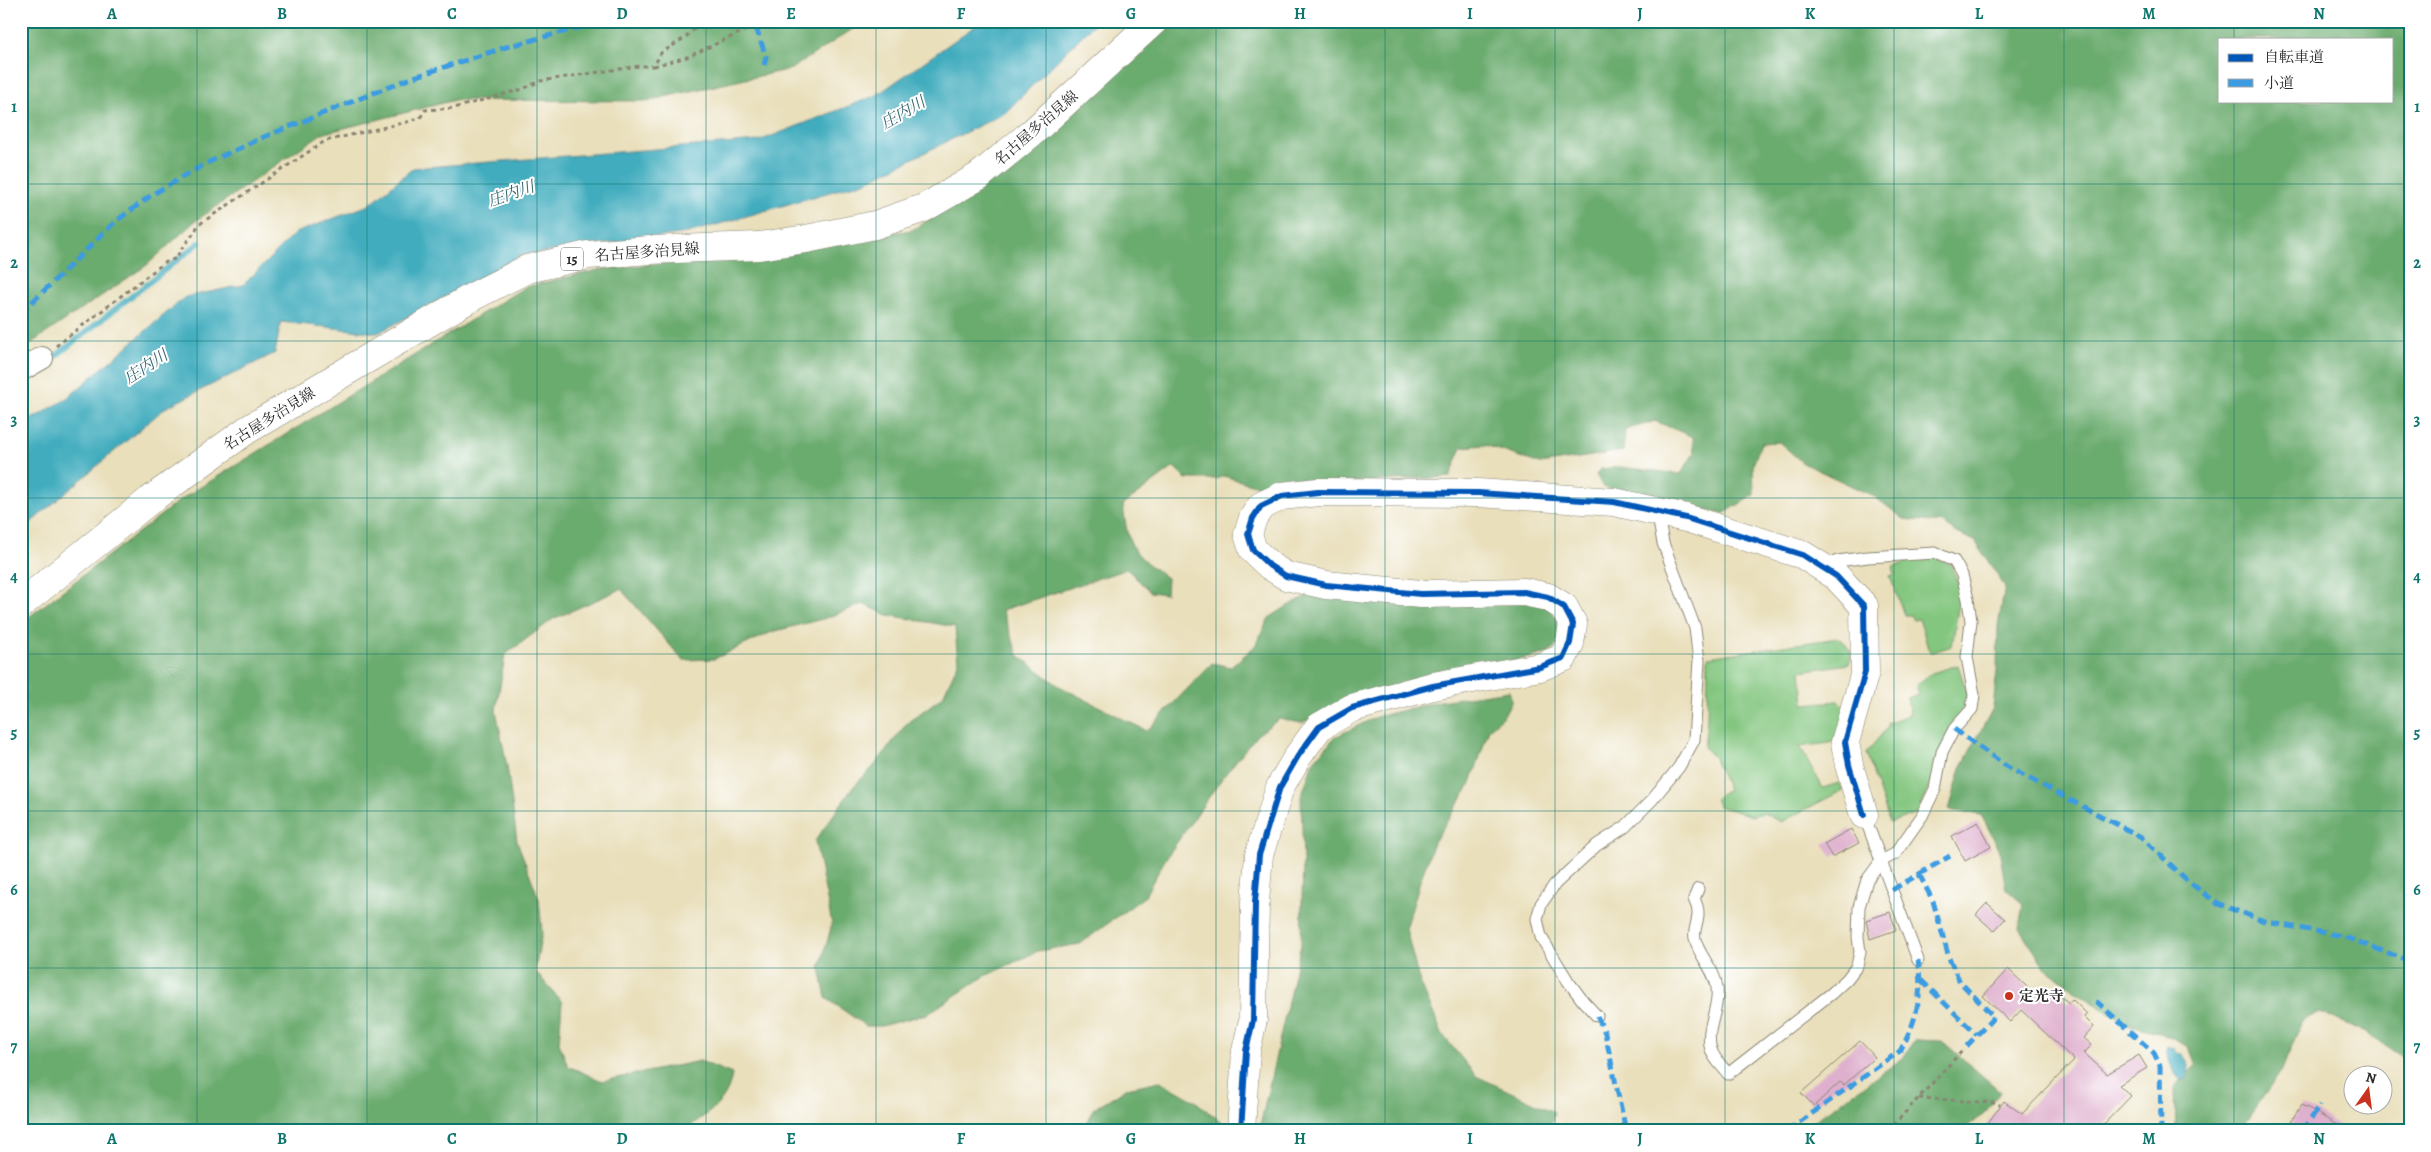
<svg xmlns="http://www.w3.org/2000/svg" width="2431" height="1152" viewBox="0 0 2431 1152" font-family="Alegreya,'Noto Serif JP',serif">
<rect width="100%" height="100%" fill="#fff"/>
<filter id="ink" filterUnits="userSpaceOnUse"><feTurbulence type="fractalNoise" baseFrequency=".02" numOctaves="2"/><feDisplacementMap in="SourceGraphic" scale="10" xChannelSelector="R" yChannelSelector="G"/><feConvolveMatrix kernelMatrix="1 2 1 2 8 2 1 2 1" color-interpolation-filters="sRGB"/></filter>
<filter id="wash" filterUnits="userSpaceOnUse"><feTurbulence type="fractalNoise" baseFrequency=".0096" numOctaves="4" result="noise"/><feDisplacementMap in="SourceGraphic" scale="20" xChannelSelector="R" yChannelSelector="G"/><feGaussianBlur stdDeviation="1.12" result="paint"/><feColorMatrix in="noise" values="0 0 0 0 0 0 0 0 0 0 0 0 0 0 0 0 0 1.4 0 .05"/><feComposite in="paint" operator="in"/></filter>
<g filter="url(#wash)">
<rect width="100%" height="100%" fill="#e9dfbb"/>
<g fill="#83c67f" stroke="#577855">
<path d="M1920 557H1936L1950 564 1961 590 1952 646 1930 653 1919 619 1913 620 1910 615H1904L1890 576 1895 574 1893 567Z"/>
<path d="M1838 638 1843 641 1852 653 1849 664 1801 671 1804 704 1838 701 1847 709C1833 751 1840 740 1800 747L1823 788 1839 783 1843 790 1781 822 1763 813 1752 816 1718 806 1715 798 1728 790 1714 758 1704 747 1707 720 1708 657Z"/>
<path d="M1958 665 1969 699 1964 712 1917 813 1890 823 1866 753 1888 727V723L1910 714 1907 698 1919 694 1916 685 1932 673Z"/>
</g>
<g fill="#6aab6e" stroke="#4a6b4c" fill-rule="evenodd">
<path d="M21 21H865L791 69 646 101 455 100 321 134 194 222 147 265 21 350Z"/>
<path d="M1174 21H2410V1062L2366 1033 2320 1012 2302 1021 2282 1070 2239 1131H2176L2175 1087 2196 1065 2189 1047 2158 1032 2130 1025 2081 995 2045 967 2019 928 2023 904 2006 889 1999 848 1981 815 1949 810 1961 768 1993 708 1997 671 1998 626 2005 587 1975 541 1956 533 1944 523 1904 519 1875 497 1803 463 1779 442 1761 443 1753 465 1754 495 1723 514 1603 487 1596 475 1600 469 1620 467 1681 474 1694 453 1693 437 1655 421 1625 430 1623 451 1540 464 1485 445 1462 447 1450 477 1281 486 1254 485 1224 476 1216 479H1186L1174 467 1123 505C1128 548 1132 553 1167 578L1166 594 1150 592 1127 569 1002 610 1018 655 1059 686 1147 731 1212 663 1231 667 1255 646 1269 618 1291 604 1316 592 1523 600 1549 608 1562 626 1559 643 1549 653 1351 699 1302 723 1279 719 1257 735 1223 777 1166 858 1144 897 1080 944 1038 951 985 976 927 1014 881 1026H866L826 998 820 968 832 924 815 841 854 786 875 765 907 723 943 696 958 663 955 627 888 615 863 604 826 618 772 632 714 659 683 660 621 589 553 619 505 655 496 710 507 766 517 841 539 899 542 932 535 971 562 1002 559 1043 568 1066 602 1081 700 1061 732 1074C728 1103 710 1111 689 1127L688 1131H21V623L183 498 525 287 603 269 704 259 912 230 1013 167ZM2220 39H2392V101H2220Z"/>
<path d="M1509 691 1512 700 1504 715 1489 729 1471 783 1434 842 1419 884 1406 929 1418 977 1442 1034 1476 1076 1554 1112 1549 1131H1259L1301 944 1303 860 1301 797 1313 762 1335 737 1376 717 1440 701Z"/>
<path d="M1915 1040 1942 1041 2000 1091 1984 1115 1967 1126 1965 1131H1800L1903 1058Z"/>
<path d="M1160 1081 1195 1101 1224 1124V1131H1083L1093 1109 1127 1088Z"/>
</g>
<g fill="#3facbd" stroke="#356c74">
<path d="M982 21H1097L1005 113 865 182 688 233 523 255 378 333 281 322 275 353 165 408 21 531V425L65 400 185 297 243 285 295 233 369 205 413 168 759 141 877 95Z"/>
<path d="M2167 1046 2173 1048 2176 1053 2182 1054 2189 1064 2188 1076 2184 1081 2174 1075 2166 1051Z"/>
</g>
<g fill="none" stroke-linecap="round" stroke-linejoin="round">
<path stroke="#3facbd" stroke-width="5.5" d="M52 359 199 243"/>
</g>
<g id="blocks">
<g fill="#dfb0cd">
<path d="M1978 822 1991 847 1965 861 1952 836Z"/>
<path d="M1851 829 1859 843 1832 857 1824 844Z"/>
<path d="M1987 903 2005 919 1994 931 1976 915Z"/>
<path d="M1890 912 1896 930 1870 939 1866 920Z"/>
<path d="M2008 969 2040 999 2050 988 2069 1003 2072 999 2087 1014 2084 1017 2094 1027 2084 1038 2092 1045 2084 1053 2107 1074 2139 1055 2147 1068 2119 1085 2131 1096 2097 1131H1982L2004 1101 2022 1114 2074 1060 2021 1010 2010 1022 1983 996Z"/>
<path d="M1860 1041 1875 1057 1844 1085 1840 1082 1814 1106 1801 1093Z"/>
<path d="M2301 1105 2310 1109 2347 1131H2302L2290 1123Z"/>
</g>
</g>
</g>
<g filter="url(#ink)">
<use href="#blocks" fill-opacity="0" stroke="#8a8573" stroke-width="1"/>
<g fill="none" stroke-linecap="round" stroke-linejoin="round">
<defs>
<g id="lane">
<path d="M1864 815 1918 960"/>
<path d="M1698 889 1694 899C1704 917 1692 926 1695 939 1699 957 1715 969 1717 988 1720 1009 1703 1032 1712 1052 1715 1060 1723 1067 1728 1074L1832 993 1847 979 1857 966 1860 952 1858 937 1859 907 1867 880 1881 861 1895 854 1922 816 1935 789 1942 752 1954 729 1972 709 1974 695 1967 657 1971 621 1968 599 1962 575 1954 561 1935 553 1868 557 1838 561 1823 566"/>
<path d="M1597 1016 1583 1001 1568 981 1541 937 1537 919 1541 904 1555 884 1597 845 1625 827 1652 800 1679 767 1694 740 1699 661 1695 628 1663 543 1657 511"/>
</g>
<path id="street" d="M21 370 42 358"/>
<path id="secondary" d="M1241 1131 1246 1051 1253 1020 1255 902 1259 855 1280 787 1298 756 1319 727 1352 708 1433 686 1540 667 1563 658 1570 643 1573 624 1564 607 1548 597 1524 592 1421 594 1326 585 1286 576 1270 566 1253 550 1248 534 1253 518 1261 506 1282 496 1318 492 1478 493 1614 502 1686 518 1803 555 1836 576 1864 606 1865 672 1845 742 1849 765 1864 815"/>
<path id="primary" d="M21 604 150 500 247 430 472 297 527 269 588 255 649 250 759 246 806 239 875 225 924 208 979 176 1034 131 1154 21"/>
</defs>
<use href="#lane" stroke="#8a8573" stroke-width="13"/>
<use href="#street" stroke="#8a8573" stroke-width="24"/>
<use href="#secondary" stroke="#8a8573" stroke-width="29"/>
<use href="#primary" stroke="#8a8573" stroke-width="29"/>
<g stroke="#8a8573" stroke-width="3" stroke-dasharray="4 4" stroke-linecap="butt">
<path d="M654 66 687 57 766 21"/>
<path d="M21 335 27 343"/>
<path d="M56 346 164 263 177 258C180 246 194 237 198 225L325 141 407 122 420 118 425 110 454 108 523 89 540 81 639 66H654L661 53 686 37 703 21"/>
<path d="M1919 1098 1995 1103 2000 1105"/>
<path d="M1888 1131 1963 1050"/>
</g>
<use href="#lane" stroke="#fff" stroke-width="11"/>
<use href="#street" stroke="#fff" stroke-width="22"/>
<use href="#secondary" stroke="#fff" stroke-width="28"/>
<use href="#primary" stroke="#fff" stroke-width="28"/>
<g stroke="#3d9ce1" stroke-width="5" stroke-dasharray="10 5" stroke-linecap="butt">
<path d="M756 27 766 57 763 70"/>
<path d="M21 313 115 222 153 194 207 163 264 137 411 78 506 47 605 21"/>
<path d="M1954 729 2009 768 2141 837 2189 882 2218 904 2267 922 2342 936 2410 961"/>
<path d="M1919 874 1933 901 1949 958 1960 982 1994 1017 1963 1050"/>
<path d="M1892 890 1950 856"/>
<path d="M1921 980 1977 1035"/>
<path d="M2096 1001 2154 1053 2160 1066 2161 1131"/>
<path d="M1597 1016 1605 1033 1626 1131"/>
<path d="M1787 1131 1900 1051C1917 1021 1923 994 1918 960"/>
<path d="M2303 1131 2320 1105"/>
</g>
<defs>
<path id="cycleway" d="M1241 1131 1246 1051 1253 1020 1255 902 1259 855 1280 787 1298 756 1319 727 1352 708 1433 686 1540 667 1563 658 1570 643 1573 624 1564 607 1548 597 1524 592 1421 594 1326 585 1286 576 1270 566 1253 550 1248 534 1253 518 1261 506 1282 496 1318 492 1478 493 1614 502 1686 518 1803 555 1836 576 1864 606 1865 672 1845 742 1849 765 1864 815"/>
</defs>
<use href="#cycleway" stroke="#fff" stroke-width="9"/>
<use href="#cycleway" stroke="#0057b8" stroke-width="6"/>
</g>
</g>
<path fill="none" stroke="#0f766e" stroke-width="1" stroke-opacity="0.55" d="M197 21V1131M367 21V1131M537 21V1131M706 21V1131M876 21V1131M1046 21V1131M1216 21V1131M1385 21V1131M1555 21V1131M1725 21V1131M1894 21V1131M2064 21V1131M2234 21V39M2234 101V1131M21 184H2410M21 341H2410M21 498H2410M21 654H2410M21 811H2410M21 968H2410"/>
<circle fill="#c8321e" stroke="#fff" stroke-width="2" cx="2009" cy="996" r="5"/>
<g text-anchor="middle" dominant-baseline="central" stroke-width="4" stroke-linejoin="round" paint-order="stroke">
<rect fill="#fff" stroke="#6b6b6b" stroke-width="1" x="561" y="247.5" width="22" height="23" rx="4"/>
<g font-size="14" font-weight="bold" fill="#2b2b2b">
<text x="572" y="259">15</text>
</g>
<g font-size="15" fill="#2b2b2b" stroke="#fff">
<text transform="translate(1036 128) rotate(-41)">名古屋多治見線</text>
<text transform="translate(647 252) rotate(-4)">名古屋多治見線</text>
<text transform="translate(269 419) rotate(-32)">名古屋多治見線</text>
</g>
<g font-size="15" font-weight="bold" fill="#2b2b2b" stroke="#fff" text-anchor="start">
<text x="2019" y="996">定光寺</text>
</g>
<g font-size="16" font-style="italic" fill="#34656d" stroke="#fff">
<text transform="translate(903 113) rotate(-30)">庄内川</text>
<text transform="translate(511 194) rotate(-19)">庄内川</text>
<text transform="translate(146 367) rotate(-33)">庄内川</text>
</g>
</g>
<rect width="2431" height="1152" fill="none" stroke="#fff" stroke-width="55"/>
<rect x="2218" y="38" width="175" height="65" fill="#ffffff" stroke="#aaaaaa"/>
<rect x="2228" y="54" width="25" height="8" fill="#0057b8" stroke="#aaaaaa"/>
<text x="2264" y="62" font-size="15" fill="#2b2b2b">自転車道</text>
<rect x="2228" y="79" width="25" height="8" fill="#3d9ce1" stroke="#aaaaaa"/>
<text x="2264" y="88" font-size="15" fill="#2b2b2b">小道</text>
<g transform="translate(2368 1090) rotate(14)"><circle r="24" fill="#ffffff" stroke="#aaaaaa"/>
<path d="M0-4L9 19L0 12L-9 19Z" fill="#c8321e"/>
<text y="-8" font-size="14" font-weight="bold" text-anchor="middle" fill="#2b2b2b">N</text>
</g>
<rect x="28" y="28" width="2376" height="1096" fill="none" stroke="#0f766e" stroke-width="2"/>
<g font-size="16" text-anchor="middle" font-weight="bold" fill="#0f766e">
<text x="112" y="19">A</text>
<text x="282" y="19">B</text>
<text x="452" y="19">C</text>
<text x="622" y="19">D</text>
<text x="791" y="19">E</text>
<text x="961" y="19">F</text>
<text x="1131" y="19">G</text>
<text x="1300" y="19">H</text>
<text x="1470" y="19">I</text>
<text x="1640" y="19">J</text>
<text x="1810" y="19">K</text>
<text x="1979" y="19">L</text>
<text x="2149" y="19">M</text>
<text x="2319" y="19">N</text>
<text x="14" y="112">1</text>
<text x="2417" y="112">1</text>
<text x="14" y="268">2</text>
<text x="2417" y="268">2</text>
<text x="14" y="425">3</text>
<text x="2417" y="425">3</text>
<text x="14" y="582">4</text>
<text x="2417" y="582">4</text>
<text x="14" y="738">5</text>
<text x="2417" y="738">5</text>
<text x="14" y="895">6</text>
<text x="2417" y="895">6</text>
<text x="14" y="1052">7</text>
<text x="2417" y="1052">7</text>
<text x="112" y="1144">A</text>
<text x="282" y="1144">B</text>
<text x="452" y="1144">C</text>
<text x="622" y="1144">D</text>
<text x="791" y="1144">E</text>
<text x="961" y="1144">F</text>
<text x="1131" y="1144">G</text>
<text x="1300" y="1144">H</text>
<text x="1470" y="1144">I</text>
<text x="1640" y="1144">J</text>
<text x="1810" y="1144">K</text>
<text x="1979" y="1144">L</text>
<text x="2149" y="1144">M</text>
<text x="2319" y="1144">N</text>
</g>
</svg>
